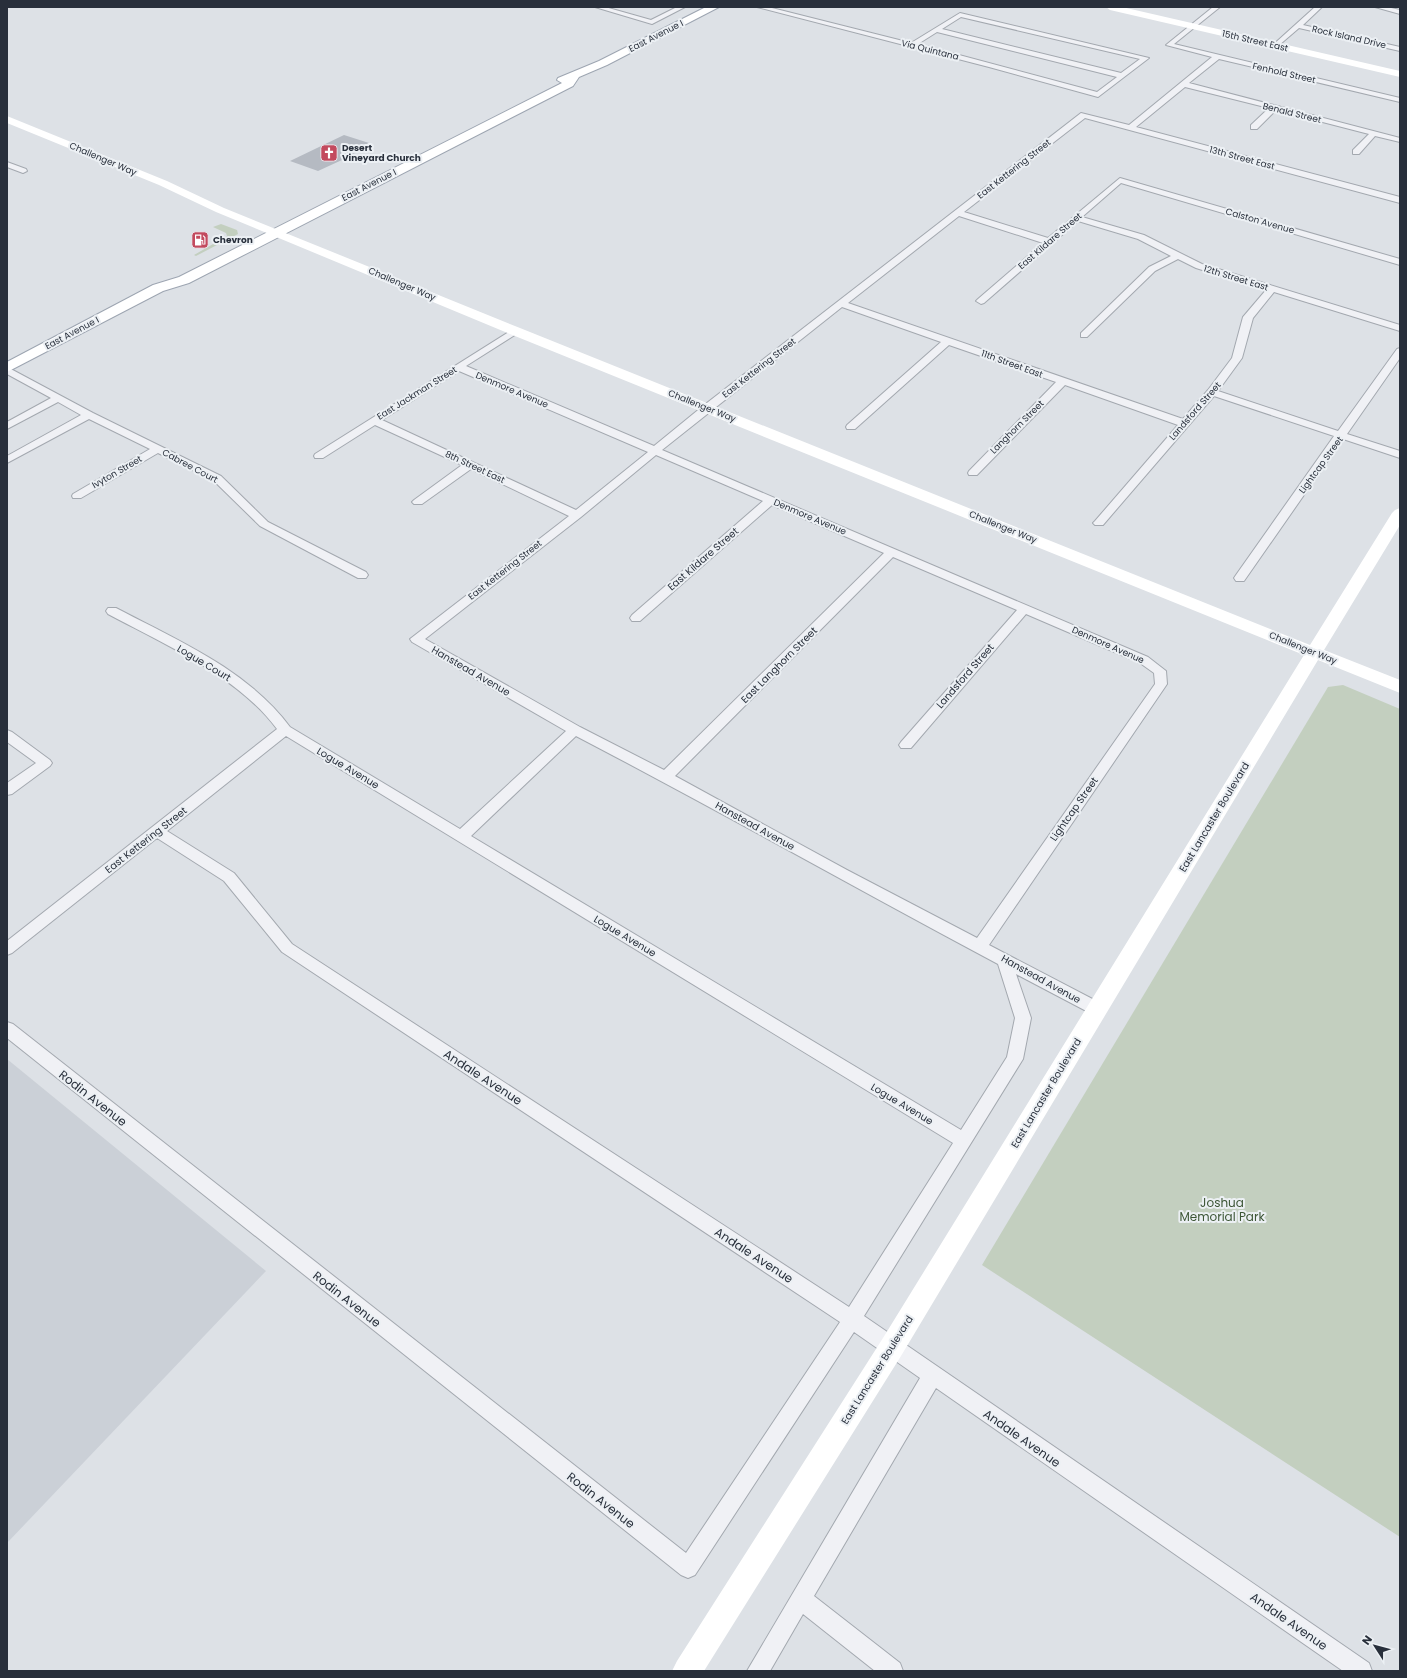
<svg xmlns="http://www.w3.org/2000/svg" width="1407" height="1678" viewBox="0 0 1407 1678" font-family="Poppins,sans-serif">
<rect width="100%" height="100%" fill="#dde1e6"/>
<path fill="#cbd0d7" d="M7 1059 266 1271 7 1543Z"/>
<g fill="#c3cfbf">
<path d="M221 224 237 230 238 234 196 256 194 255 227 236 226 233 213 227Z"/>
<path d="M1343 685 1400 709V1537L982 1265 1328 687Z"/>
</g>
<path fill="#b5bac2" d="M344 135 369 143 350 152 355 154 318 171 290 161Z"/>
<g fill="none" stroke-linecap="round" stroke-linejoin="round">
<defs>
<g id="street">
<path d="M595 7H605L651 20 677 7H685L652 24Z"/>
<path d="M757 7H768L911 43 960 13 1149 58 1098 97 989 67ZM961 17 1140 59 1121 73 942 29ZM937 32 1117 77 1097 92 918 44Z"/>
<path d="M1213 7H1220L1174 44 1400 98V102L1219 59 1189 83 1400 138V142L1375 136 1359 154H1353V150L1369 134 1276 110 1257 129H1251V125L1269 108 1185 87 1136 127 1400 197V203L1085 118 964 212 1048 238 1120 178 1400 259V265L1121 183 1082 217 1144 235 1202 264 1400 325V331L1274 292 1253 318 1242 358 1218 391 1338 431 1397 349 1400 348V358L1347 434 1400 451V458L1343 439 1244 581H1236L1234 578 1236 575 1334 436 1214 396 1103 525H1095L1093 523 1095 521 1178 425 1065 385 977 475H969L968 473 969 471 1056 382 949 345 855 429H847L846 427 847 425 941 342 842 307 662 450 1148 657 1166 671 1167 684 1165 687 989 945 1102 1004 1105 1009 1102 1014 1097 1016 1092 1014 1016 974 1031 1018 1023 1059 864 1316 1369 1663 1372 1671H1343L936 1388 814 1596 900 1663 903 1671H875L803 1614 770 1671H747L920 1378 854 1332 695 1575 688 1578 681 1575 7 1038V1022L13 1024 686 1553 840 1322 282 952 224 881 157 838 12 953 7 955V941L277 729C239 677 164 644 108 614L106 611 108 608H116C177 640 248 670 290 727L460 829 566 731 412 642 410 639 569 516 471 469 422 504H414L412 502 414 500 462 465 375 425 323 458H315L314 456 315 454 515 328 520 331 518 333 466 366 654 446 703 406 1081 113 1129 125 1212 57 1166 45ZM959 216 1043 243 978 299 976 301 981 304 984 303 1078 221 1138 239 1171 256 1149 267 1081 333V337H1087L1155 271 1178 259 1196 268 1266 290 1243 317 1232 358 1208 390 1183 419 848 303ZM459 371 648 452 576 510 382 420ZM656 455 763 501 632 615 630 618 632 621H640L772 505 884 553 664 770 580 727 425 639 581 517ZM893 557 1017 610 901 742 899 745 901 748H911L1026 614 1140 663 1154 673 1155 684 977 938 847 870 675 776ZM286 736 953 1143 849 1307 292 944 234 873 167 831ZM576 736C718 810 857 889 998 964L1015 1018 1007 1057 961 1130 471 836Z"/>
<path d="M1315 7H1322L1303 25 1400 47V51L1299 28 1278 46H1274V44Z"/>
<path d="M1375 7H1387L1400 10V14Z"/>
<path d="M7 162 26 169 27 171 23 173 7 167Z"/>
<path d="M7 367 93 413 221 476 268 522 366 572 368 575 366 578H358L260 526 213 480 158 453 81 498H73L72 496 73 494 150 449 89 419 7 463V456L81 415 58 402 7 429V422L51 398 7 374Z"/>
<path d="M7 730 12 732 50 760 52 763 50 766 12 794 7 795V783L36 763 7 742Z"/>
</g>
<path id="primary" d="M706 7H719L607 65 579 77 573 86 189 283 163 291 7 372V362L153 285 179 277 562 83 557 80 558 78 599 61Z"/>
</defs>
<use href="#street" stroke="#a3a8af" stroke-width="2"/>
<use href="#primary" stroke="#9da5b1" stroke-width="2"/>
<use href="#street" fill="#f0f1f5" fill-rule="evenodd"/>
<g fill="#fff" fill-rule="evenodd">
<path d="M1106 7H1122L1400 71V77L1110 10Z"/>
<path d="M7 116 167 181 224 208 520 328 1310 645 1392 513 1395 510 1400 508V525L1324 650 1400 680V693L1318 660 901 1356 704 1671H672L677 1661 883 1338 1304 655 510 334 216 212 159 185 7 123Z"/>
</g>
<use href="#primary" fill="#fff" fill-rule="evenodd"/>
</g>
<defs>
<symbol id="church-square" viewBox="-11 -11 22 22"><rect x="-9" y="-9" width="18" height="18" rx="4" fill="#c34a5e" stroke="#ecf0f4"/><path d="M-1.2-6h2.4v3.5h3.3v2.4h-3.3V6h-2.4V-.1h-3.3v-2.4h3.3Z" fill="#fff"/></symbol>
<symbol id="fuel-square" viewBox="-11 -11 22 22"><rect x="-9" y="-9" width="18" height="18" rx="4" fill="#c34a5e" stroke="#ecf0f4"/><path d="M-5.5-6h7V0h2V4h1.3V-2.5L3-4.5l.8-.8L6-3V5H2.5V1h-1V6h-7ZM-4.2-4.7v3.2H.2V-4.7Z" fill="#fff"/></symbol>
</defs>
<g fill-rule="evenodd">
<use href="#church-square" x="319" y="143" width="20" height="20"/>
<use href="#fuel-square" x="190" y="230" width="20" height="20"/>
</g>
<g text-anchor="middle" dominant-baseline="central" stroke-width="4" stroke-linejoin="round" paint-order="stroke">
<g font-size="9" fill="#282f3b" stroke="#ecf0f4">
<text transform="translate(656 36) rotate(-27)">East Avenue I</text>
<text transform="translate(1349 37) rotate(13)">Rock Island Drive</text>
<text transform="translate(1255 41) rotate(13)">15th Street East</text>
<text transform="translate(930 50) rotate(14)">Via Quintana</text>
<text transform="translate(1284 73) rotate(13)">Fenhold Street</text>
<text transform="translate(1292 113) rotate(14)">Benald Street</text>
<text transform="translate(1242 158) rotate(15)">13th Street East</text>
<text transform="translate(103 159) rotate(23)">Challenger Way</text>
<text transform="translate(1014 169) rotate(-38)">East Kettering Street</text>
<text transform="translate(369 185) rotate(-27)">East Avenue I</text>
<text transform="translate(1260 221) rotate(16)">Calston Avenue</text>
<text transform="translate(1050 241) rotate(-41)">East Kildare Street</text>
<text transform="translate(1236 278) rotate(17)">12th Street East</text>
<text transform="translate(402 284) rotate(23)">Challenger Way</text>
<text transform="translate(72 333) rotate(-28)">East Avenue I</text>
<text transform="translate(1012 364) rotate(20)">11th Street East</text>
<text transform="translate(759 368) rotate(-38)">East Kettering Street</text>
<text transform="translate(512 390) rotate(23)">Denmore Avenue</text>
<text transform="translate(417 393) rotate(-32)">East Jackman Street</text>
<text transform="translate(702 406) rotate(22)">Challenger Way</text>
<text transform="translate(1195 411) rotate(-49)">Landsford Street</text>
<text transform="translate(1017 427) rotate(-45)">Langhorn Street</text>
<text transform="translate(1321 465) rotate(-54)">Lightcap Street</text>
<text transform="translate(190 466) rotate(28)">Cabree Court</text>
<text transform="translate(475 467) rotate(25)">8th Street East</text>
<text transform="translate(117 472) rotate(-30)">Ivyton Street</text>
<text transform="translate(810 517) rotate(23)">Denmore Avenue</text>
<text transform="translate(1003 527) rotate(22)">Challenger Way</text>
<text transform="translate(505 570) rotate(-38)">East Kettering Street</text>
<text transform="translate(1108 645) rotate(24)">Denmore Avenue</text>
<text transform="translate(1303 648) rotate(22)">Challenger Way</text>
</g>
<g font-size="9" font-weight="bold" fill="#282f3b" stroke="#ecf0f4" text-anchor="start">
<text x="342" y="148">Desert<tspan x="342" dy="10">Vineyard Church</tspan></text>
<text x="213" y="240">Chevron</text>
</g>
<g font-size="10" fill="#282f3b" stroke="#ecf0f4">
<text transform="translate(703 559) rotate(-41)">East Kildare Street</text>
<text transform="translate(204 663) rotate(31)">Logue Court</text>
<text transform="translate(779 665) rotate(-45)">East Langhorn Street</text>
<text transform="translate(471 671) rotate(30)">Hanstead Avenue</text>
<text transform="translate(965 676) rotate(-49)">Landsford Street</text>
<text transform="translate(348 768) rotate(31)">Logue Avenue</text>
<text transform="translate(1074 809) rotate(-55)">Lightcap Street</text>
<text transform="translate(1214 817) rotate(-59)">East Lancaster Boulevard</text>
<text transform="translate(755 826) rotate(29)">Hanstead Avenue</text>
<text transform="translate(146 840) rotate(-38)">East Kettering Street</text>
<text transform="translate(625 936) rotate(31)">Logue Avenue</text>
<text transform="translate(1041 979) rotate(29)">Hanstead Avenue</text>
<text transform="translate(1046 1093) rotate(-59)">East Lancaster Boulevard</text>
<text transform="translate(902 1104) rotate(31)">Logue Avenue</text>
<text transform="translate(877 1370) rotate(-58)">East Lancaster Boulevard</text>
</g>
<g font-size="12" fill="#282f3b" stroke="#ecf0f4">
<text transform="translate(483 1077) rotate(33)">Andale Avenue</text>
<text transform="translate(93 1098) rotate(38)">Rodin Avenue</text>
<text transform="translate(754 1255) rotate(33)">Andale Avenue</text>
<text transform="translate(347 1299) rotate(38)">Rodin Avenue</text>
<text transform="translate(1022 1438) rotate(35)">Andale Avenue</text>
<text transform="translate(601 1500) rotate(38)">Rodin Avenue</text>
<text transform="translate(1289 1621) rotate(35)">Andale Avenue</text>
</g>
<g font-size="12" fill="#3d5636" stroke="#ecf0f4">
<text x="1222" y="1202">Joshua<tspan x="1222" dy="14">Memorial Park</tspan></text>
</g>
</g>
<rect width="1407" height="1678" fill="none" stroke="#282f3b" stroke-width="16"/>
<g transform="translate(1375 1646) rotate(306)" stroke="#ecf0f4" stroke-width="3" paint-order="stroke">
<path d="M0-3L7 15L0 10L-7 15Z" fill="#282f3b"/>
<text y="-6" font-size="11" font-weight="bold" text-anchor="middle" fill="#282f3b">N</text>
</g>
</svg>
